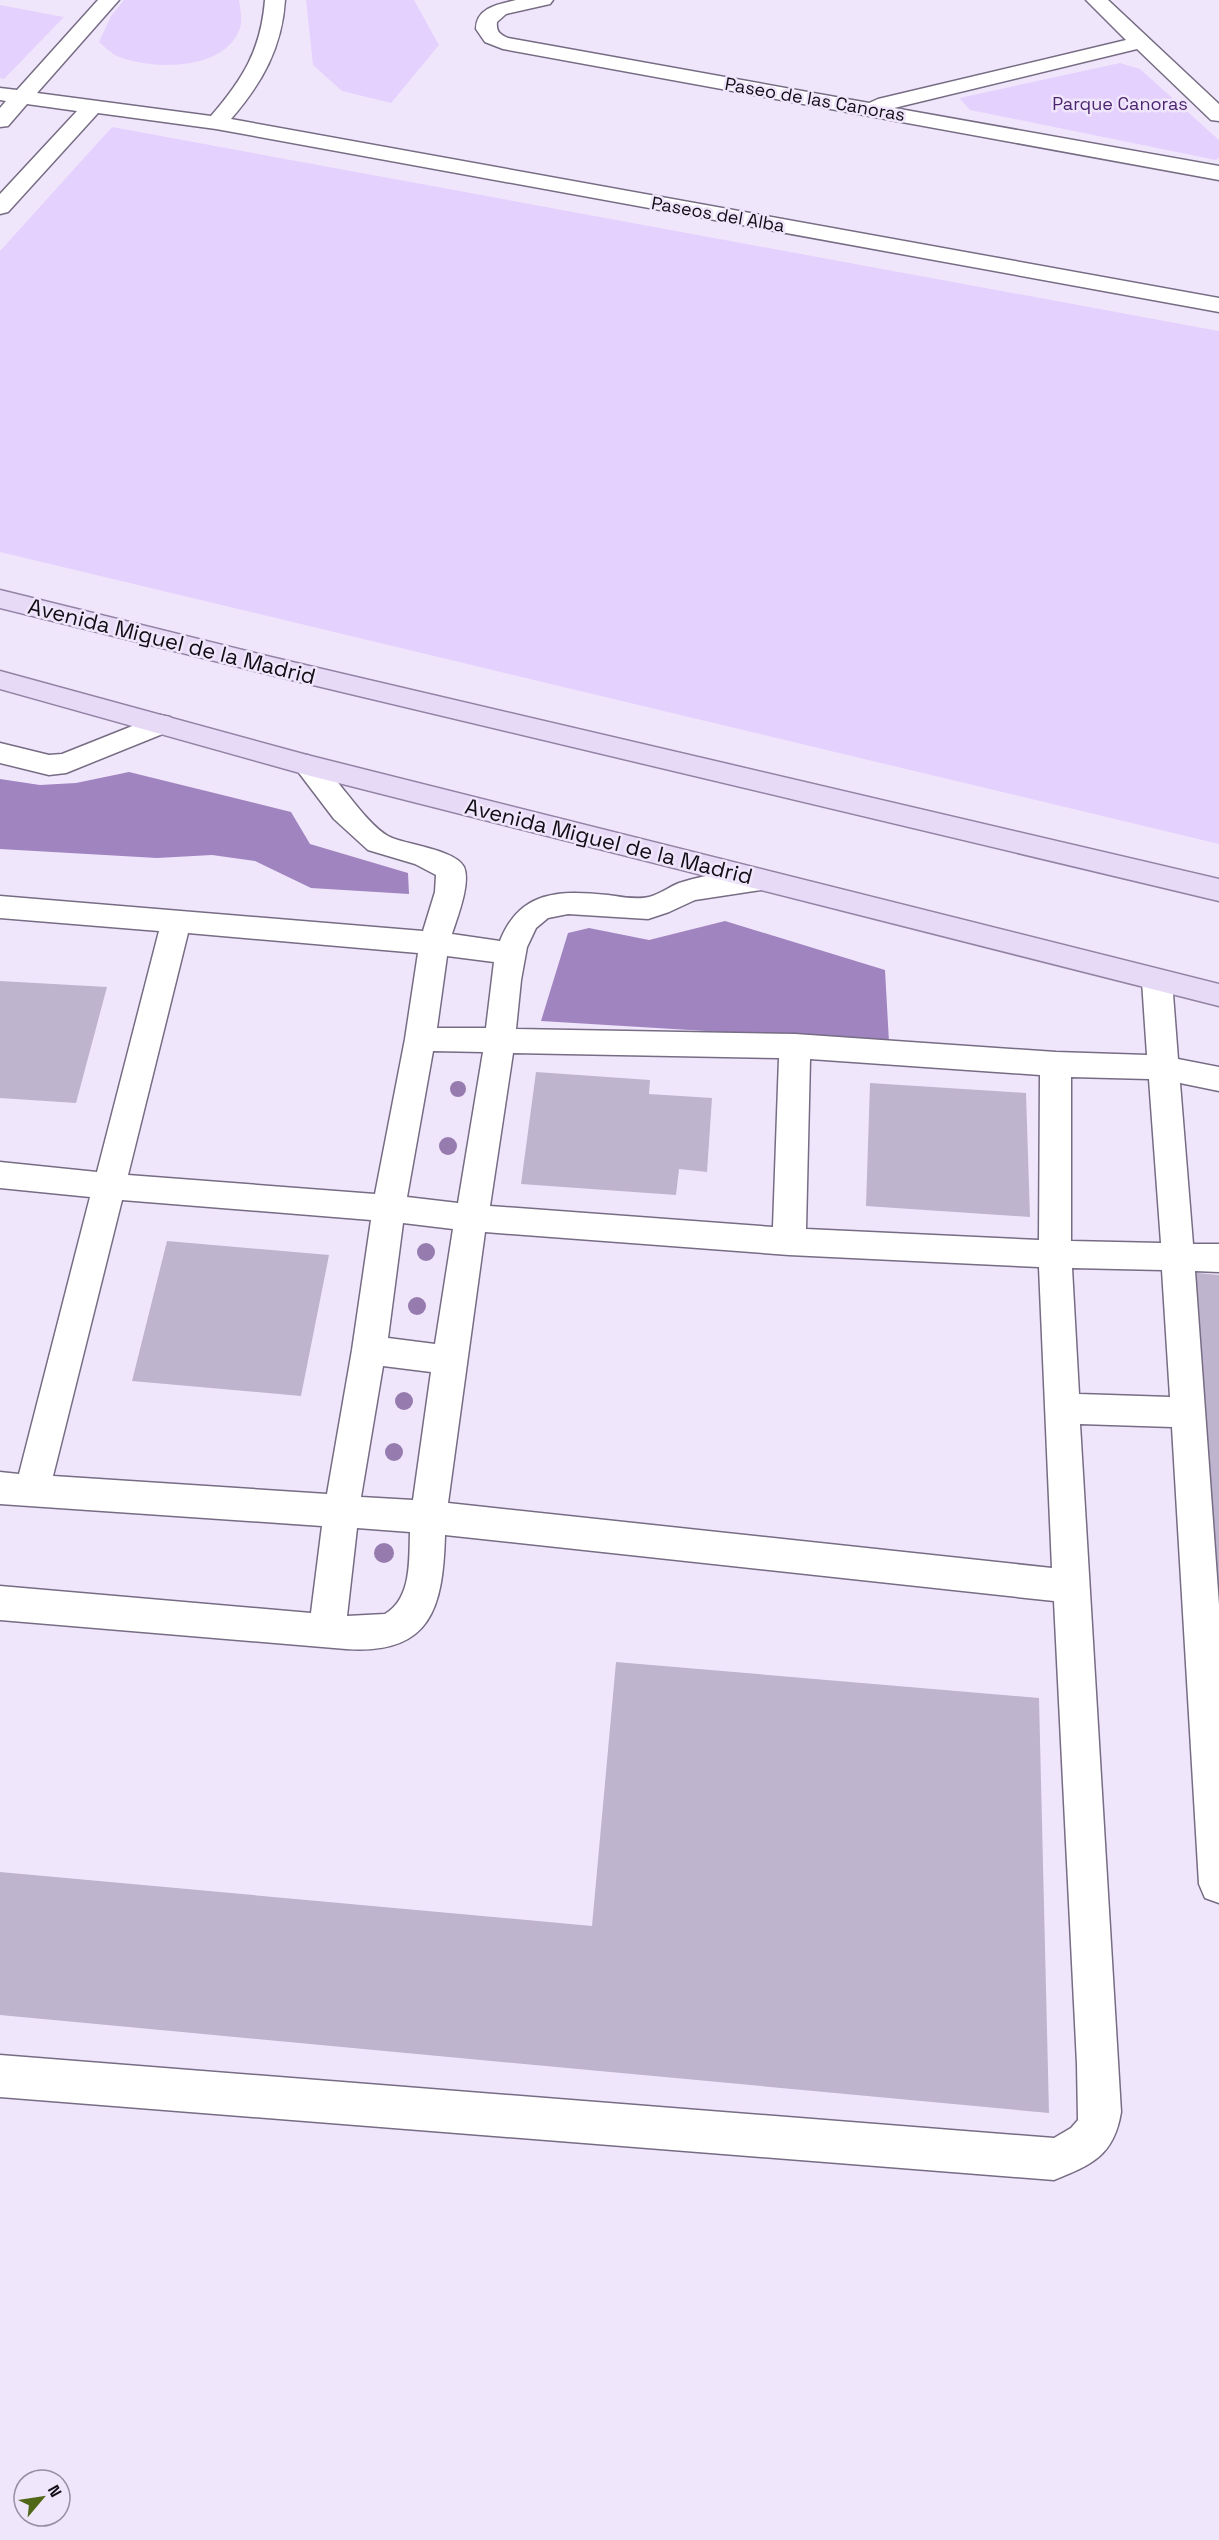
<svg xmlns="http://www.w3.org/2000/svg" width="1219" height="2540" viewBox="0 0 1219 2540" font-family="'Space Grotesk',sans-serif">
<rect width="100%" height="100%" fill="#f0e6fc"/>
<g fill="#e5d1fd">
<path d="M124 0H239C240 8 243 20 240 28 226 70 157 70 122 58 114 56 106 48 99 42L111 16Z"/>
<path d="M306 0H414L439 45 391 103 342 91 313 65Z"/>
<path d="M0 5 64 17 4 79 0 78Z"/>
<path d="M1120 63 1140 69 1219 140V157L1216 160 970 110 959 98Z"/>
<path d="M112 127 1219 331V844L0 552V251Z"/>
</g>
<g fill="#a084bf">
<path d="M129 772 291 812 310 844 408 873 409 894 311 888 255 861 212 855 157 858 0 849V779L40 785 76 783Z"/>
<path d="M725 921 885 970 889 1042 541 1021 568 933 589 928 649 940Z"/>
</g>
<g fill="#bfb4ce">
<path d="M0 981 107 987 76 1103 0 1098Z"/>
<path d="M536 1072 650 1080 649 1094 712 1098 707 1172 679 1169 676 1195 521 1184Z"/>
<path d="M870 1083 1026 1093 1030 1217 866 1206Z"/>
<path d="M167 1241 329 1255 301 1396 132 1381Z"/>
<path d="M1188 1272 1219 1275V1682Z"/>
<path d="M616 1662 1039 1698 1049 2113 0 2015V1872L592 1926Z"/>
</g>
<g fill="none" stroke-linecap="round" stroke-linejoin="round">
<defs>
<g id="minor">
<path d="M98 0H119L37 93 211 116C243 79 261 50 265 0H285C282 48 262 83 231 119L1219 298V312L216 129 98 113 8 212 0 214V194L77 111 27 104 8 126 0 127V108L6 101 0 100V88L17 90Z"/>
<path d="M516 0H553L550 4 506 14 497 22C496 31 499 34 508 38L869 103 878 99 1126 40 1086 0H1108L1219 104V121L1211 120 1137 49 894 108 1219 166V180L503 49 485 42 476 29C476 7 500 4 516 0Z"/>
<path d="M160 715 170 717 174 724 170 731 66 773 49 775 0 763V743L49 755 62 754Z"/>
<path d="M307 755C330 762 360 820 388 836 405 845 455 849 464 867 471 883 457 918 452 934L500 941C520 890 560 890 608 895 621 897 637 900 649 897 660 894 669 887 679 883 703 875 750 866 774 874L779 881 774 888 695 900 669 912 648 919 568 914 548 918 536 928 527 947 521 980 516 1029 795 1034 1056 1052 1147 1055 1142 981 1146 973 1157 970 1168 973 1172 981 1178 1059 1219 1067V1091L1180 1083 1193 1244H1219V1272L1195 1271 1219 1605V1903L1205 1898 1199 1884 1172 1427 1080 1424 1121 2112C1114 2156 1091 2165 1054 2180L0 2097V2055L1054 2138 1071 2128 1078 2120 1077 2064 1054 1601 445 1535C443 1608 431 1655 346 1649L0 1620V1586L311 1613 322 1526 0 1504V1472L19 1474 90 1197 0 1188V1162L97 1172 159 931 0 918V896L423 931 435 892 436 875 415 864 368 850 334 819 293 765 297 758ZM188 933 418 953 405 1039 375 1194 128 1175ZM447 956 494 962 486 1028H437ZM433 1051 483 1052 458 1203 407 1197ZM513 1053 779 1058 773 1227 490 1206ZM810 1059 1040 1075 1039 1240 806 1229ZM1071 1077 1149 1079 1161 1243 1071 1241ZM122 1200 371 1220 352 1350 327 1494 53 1476ZM403 1223 453 1229 435 1344 388 1338ZM485 1232 789 1255 1039 1267 1052 1568 448 1503ZM1072 1268 1162 1270 1170 1397 1079 1394ZM383 1366 431 1372 413 1500 361 1497ZM357 1528 410 1532C409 1560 412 1598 385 1614L347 1616Z"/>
</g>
<g id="major">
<path d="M0 590 271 657 1219 879V901L271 675 0 608Z"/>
<path d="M0 671 307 755 1219 984V1006L307 775 0 689Z"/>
</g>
</defs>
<use href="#minor" stroke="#766c83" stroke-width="3"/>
<use href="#major" stroke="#9283a4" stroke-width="3"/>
<use href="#minor" fill="#fff" fill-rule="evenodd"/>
<use href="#major" fill="#e7daf7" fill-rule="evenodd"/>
</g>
<g fill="#967cae">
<circle cx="458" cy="1089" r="8"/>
<circle cx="448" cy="1146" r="9"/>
<circle cx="426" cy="1252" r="9"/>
<circle cx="417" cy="1306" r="9"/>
<circle cx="404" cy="1401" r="9"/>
<circle cx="394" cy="1452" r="9"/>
<circle cx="384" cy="1553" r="10"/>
</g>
<g text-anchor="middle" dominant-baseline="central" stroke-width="5" stroke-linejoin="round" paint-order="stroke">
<g font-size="18" fill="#110d15" stroke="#f0e6fc">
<text transform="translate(815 99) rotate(10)">Paseo de las Canoras</text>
<text transform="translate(718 214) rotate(10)">Paseos del Alba</text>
</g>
<g font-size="18" fill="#4c266e" stroke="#f0e6fc">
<text x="1120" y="103">Parque Canoras</text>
</g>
<g font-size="22" fill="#110d15" stroke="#f0e6fc">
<text transform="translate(172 641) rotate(14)">Avenida Miguel de la Madrid</text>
<text transform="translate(609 841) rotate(14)">Avenida Miguel de la Madrid</text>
</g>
</g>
<g transform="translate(42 2498) rotate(61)"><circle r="28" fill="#f0e6fc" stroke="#978fa0" stroke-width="1.5"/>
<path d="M0-4.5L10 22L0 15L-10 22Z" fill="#4f6717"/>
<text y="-9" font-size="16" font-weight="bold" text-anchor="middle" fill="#110d15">N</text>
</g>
</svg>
